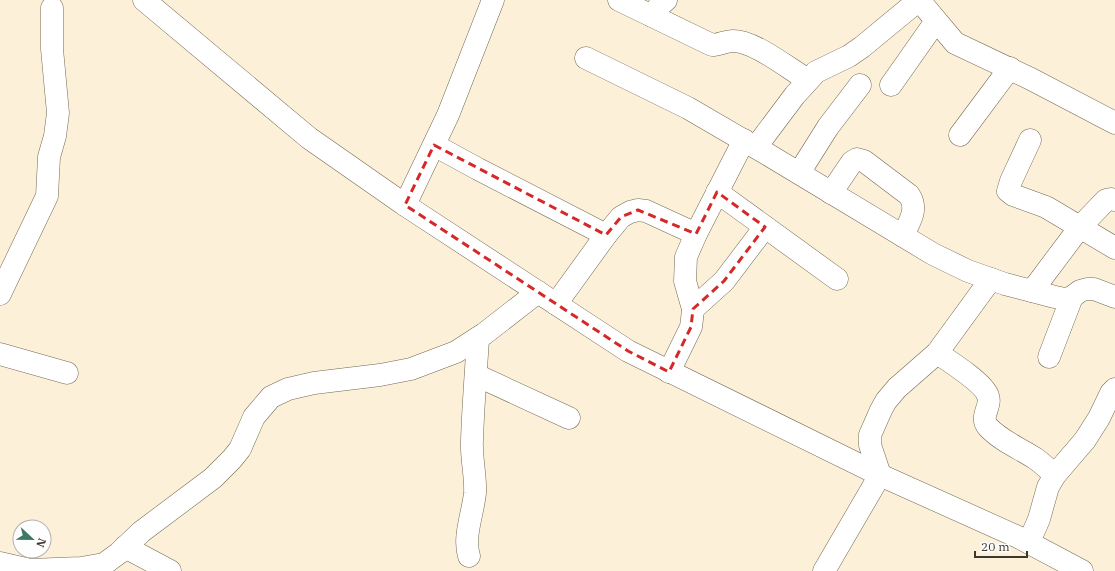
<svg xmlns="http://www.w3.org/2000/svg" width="1115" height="571" viewBox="0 0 1115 571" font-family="'IBM Plex Serif',serif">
<rect width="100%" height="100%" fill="#fdf0d8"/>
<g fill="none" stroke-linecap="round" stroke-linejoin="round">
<defs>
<g id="minor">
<path d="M144 0 309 138 405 205 628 351 880 475 1018 537 1082 571"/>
<path d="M619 0 712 45C719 45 725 41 733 41 755 41 789 69 808 80"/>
<path d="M919 0 955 43 1031 79 1115 123"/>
<path d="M652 16 659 6 666 0"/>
<path d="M586 58 688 108 767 154 933 254 968 271 1005 284 1055 297 1065 299 1072 297 1080 291 1087 289H1094L1115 297"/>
<path d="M891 85 936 21"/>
<path d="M960 135 1010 68"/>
<path d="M1030 140 1011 181 1008 191 1013 195 1046 207 1115 248"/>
<path d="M434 145 478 169 606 235"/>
<path d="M756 147 795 95 816 72 849 56 862 47 919 0"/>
<path d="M799 173 828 127 860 85"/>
<path d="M717 192 837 279"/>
<path d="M831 193 852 162 857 159 864 161 909 195C919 209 909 222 903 236"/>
<path d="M405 205 448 115 493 0"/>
<path d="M1032 291 1080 227 1106 200 1111 199 1115 200"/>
<path d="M0 294 47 196 49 157 55 136 58 113 52 49V8"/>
<path d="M556 304 606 235 621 217 630 212 638 210 646 211 696 234"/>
<path d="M693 309 724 281 765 227"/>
<path d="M937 353C949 361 984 383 988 396 992 406 979 417 988 427 1001 441 1021 449 1036 459 1043 464 1049 470 1055 475"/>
<path d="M0 354 67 373"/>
<path d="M1049 357 1072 297"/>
<path d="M669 372 691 327 692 319 693 309 685 281 686 257 696 234 744 140"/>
<path d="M476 375 569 418"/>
<path d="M1029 542 1039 519 1048 487 1055 475 1085 440 1099 418 1111 393 1115 389"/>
<path d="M125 547 170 571"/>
<path d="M469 556C463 537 473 513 475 493 476 476 471 458 472 441 473 407 476 372 478 338"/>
<path d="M0 563 30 570 81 568 104 564 119 553 141 532 213 478 232 459 240 449 254 417 271 397 288 389 314 383 380 375 411 369 456 352 484 334 538 292"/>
<path d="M824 571 880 475 870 445V435L881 410 886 401 897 388 937 353 991 279"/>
</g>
</defs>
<use href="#minor" stroke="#736854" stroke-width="23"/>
<use href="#minor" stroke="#fff" stroke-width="22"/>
</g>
<path fill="none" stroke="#d62828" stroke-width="3" stroke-dasharray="8 5" stroke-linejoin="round" d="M434 145 606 235 621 217 638 210 696 234 717 192 765 227 724 281 693 309 691 327 669 372 628 351 405 205Z"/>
<g transform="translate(32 539) rotate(112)"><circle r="19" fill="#fefefe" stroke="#b1afab"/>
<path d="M0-3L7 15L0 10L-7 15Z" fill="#3d7a66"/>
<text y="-6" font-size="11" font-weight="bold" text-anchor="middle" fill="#3d382f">N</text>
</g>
<path d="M975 551v6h52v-6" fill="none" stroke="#3d382f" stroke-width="2"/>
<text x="981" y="551" font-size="12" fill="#3d382f" stroke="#fefefe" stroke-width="3" paint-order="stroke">20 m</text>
</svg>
